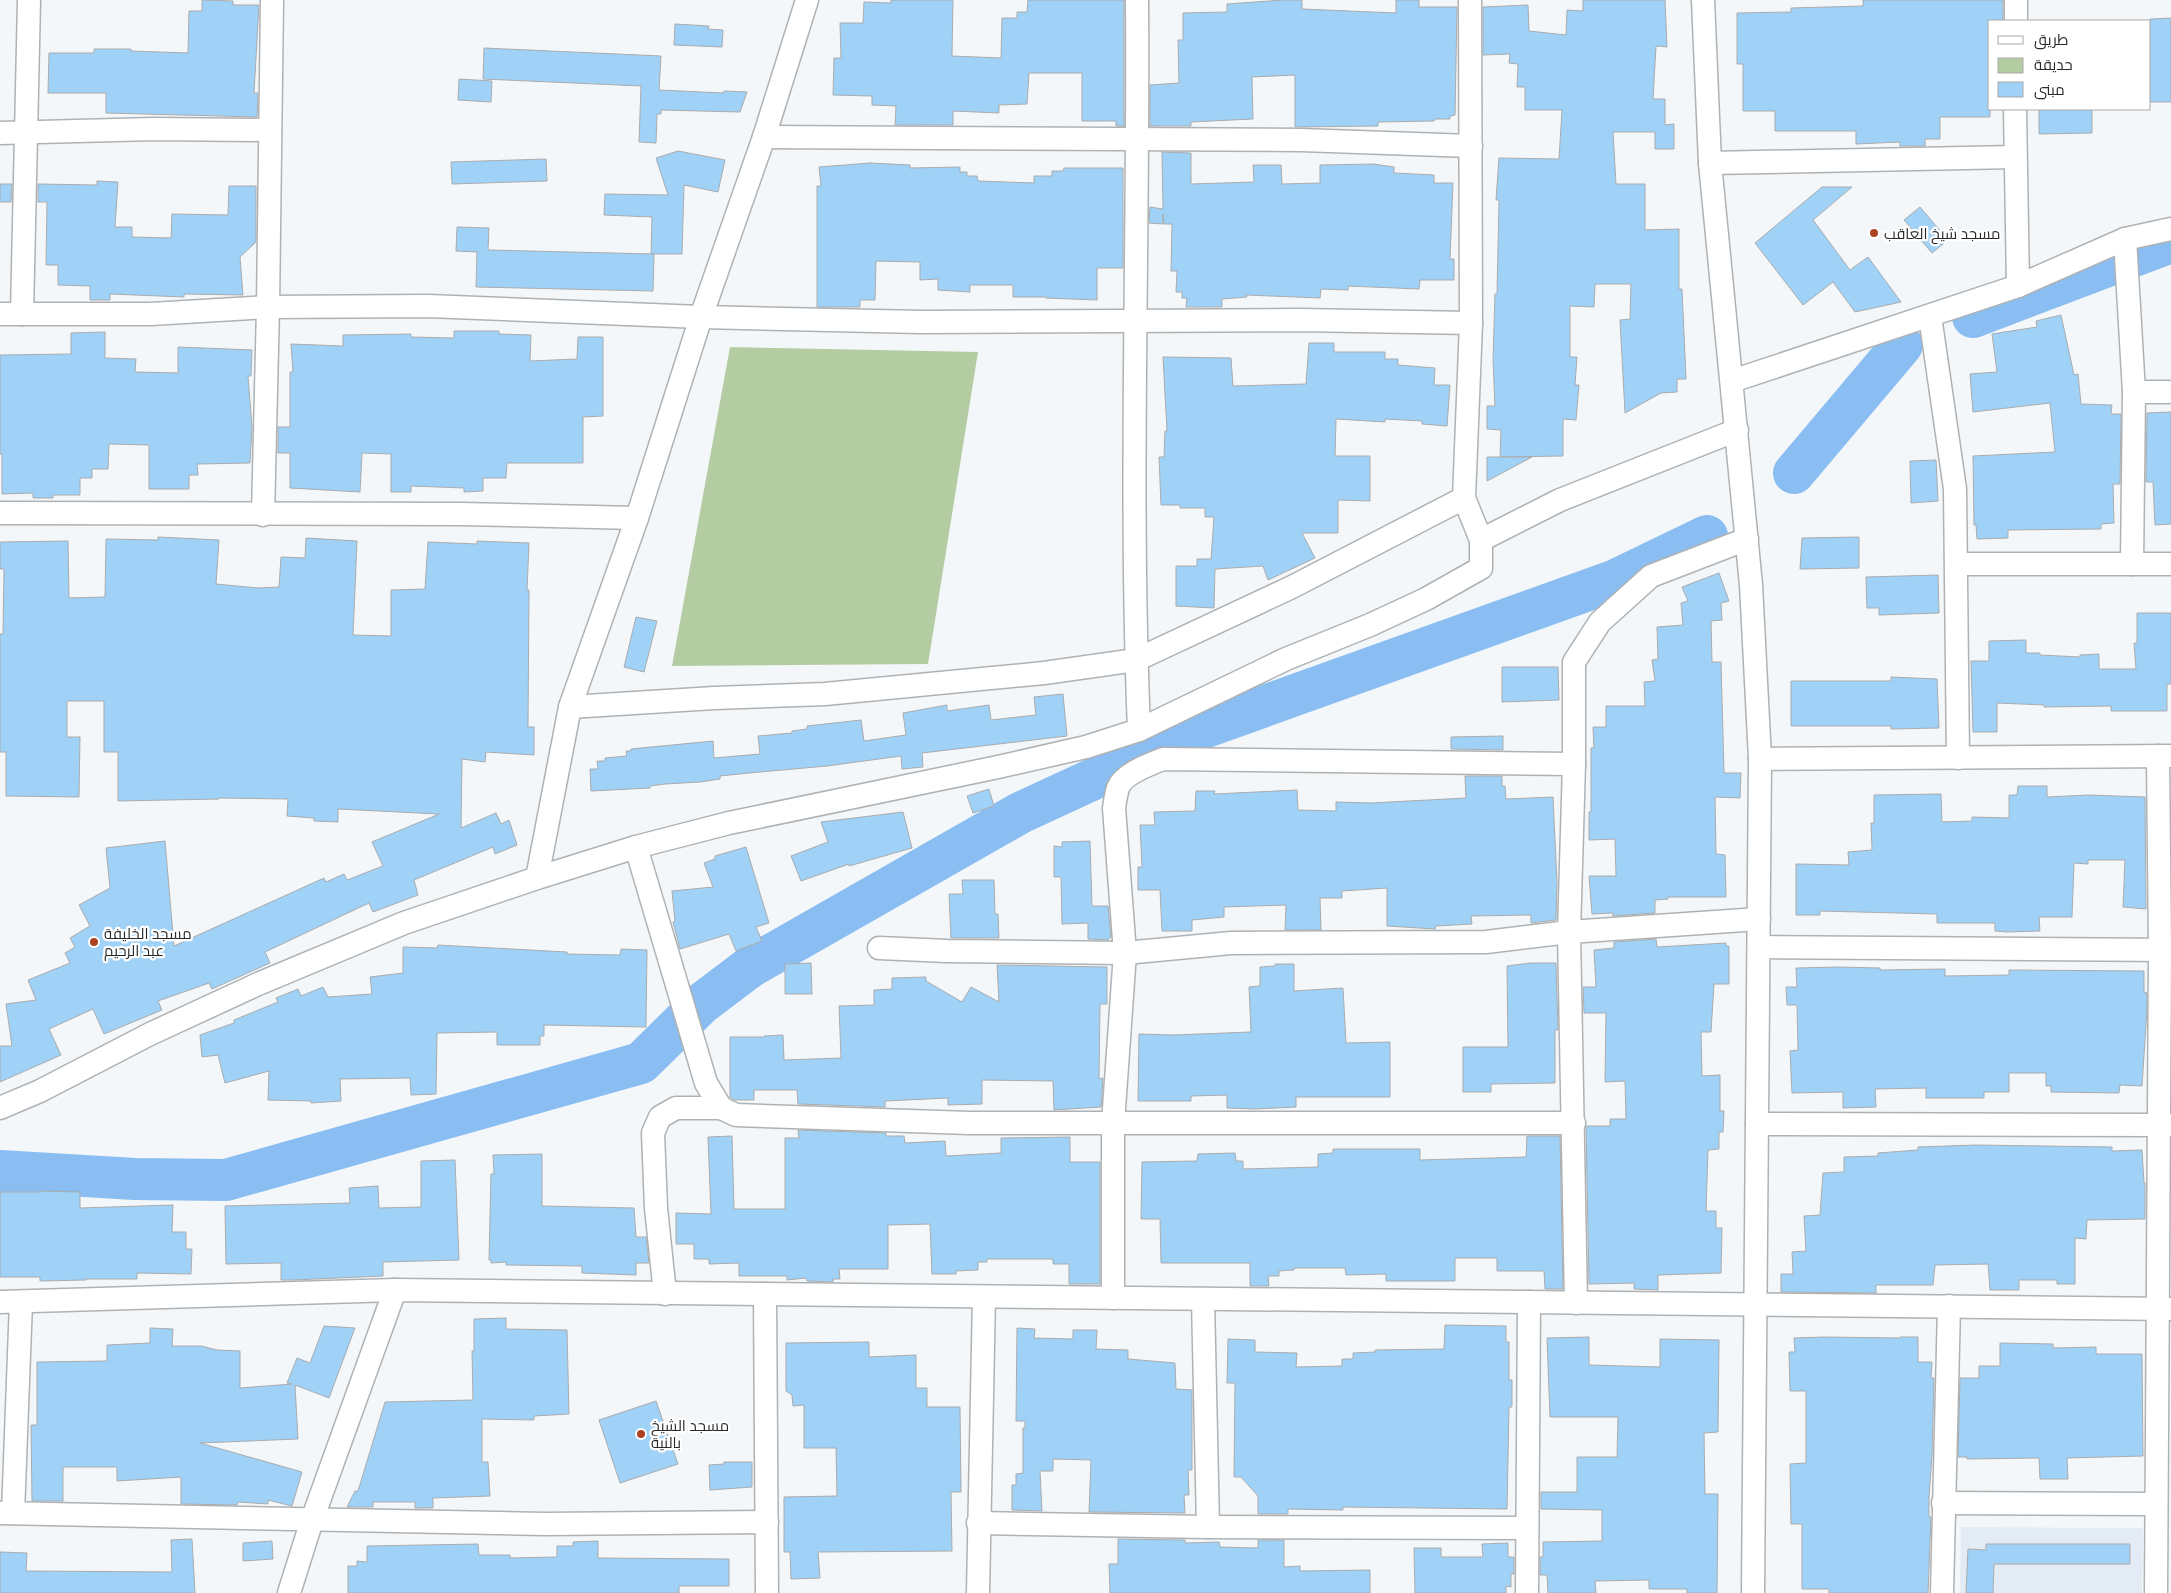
<svg xmlns="http://www.w3.org/2000/svg" width="2171" height="1593" viewBox="0 0 2171 1593" font-family="Merriweather,Cairo,serif">
<rect width="100%" height="100%" fill="#f4f7f9"/>
<path fill="#e3ecf4" d="M1961 1527 2143 1528 2142 1593H1960Z"/>
<path fill="#b4cca2" d="M730 347 978 352 928 664 672 666Z"/>
<g fill="none" stroke-linecap="round" stroke-linejoin="round">
<g stroke="#8abdf1" stroke-width="42">
<path d="M1973 317 2171 242"/>
<path d="M1794 473 1902 345"/>
<path d="M0 1171 135 1179 226 1180 641 1063 701 1004 750 967 1020 813 1206 727 1616 580 1707 536"/>
</g>
</g>
<g fill="#a0d1f7" stroke="#a9acae">
<path d="M202 0 233 1V5H259L254 93H258L257 117 106 113V93H48L49 53H94V49H131V51L188 53 189 11H202Z"/>
<path d="M891 0H953L952 56 1001 58 1002 18H1017V12H1027L1028 0H1124V126H1116V121H1082V73H1029L1027 104 999 105V113L953 111V125H895L896 106 872 105V96L833 95 834 58H841L840 23H863L864 2 891 3Z"/>
<path d="M1283 0H1302V9L1396 13V0H1419V7H1457L1455 115 1450 116V119H1435L1434 121 1378 122V126L1295 127V75L1252 77 1253 119 1191 122V126H1150V85L1179 83 1178 40H1183V13L1227 12V4Z"/>
<path d="M1583 0H1665L1667 47 1656 46 1653 99H1665V125L1674 124V149H1655V132H1613L1616 184H1645V230L1679 229V289H1682L1686 379H1677V392L1661 393 1625 413 1620 320 1630 319 1631 284H1595L1594 307 1570 306V357H1577L1575 385H1579L1576 420 1563 419V456L1500 457 1501 430 1487 429V406H1495L1493 360 1495 294H1497L1499 200H1496L1499 158 1559 159 1562 110H1525V87H1517L1518 64 1509 63 1510 54 1483 55V7L1528 5 1529 31 1566 35 1567 10 1583 11Z"/>
<path d="M1863 0H2003V21H1990V117H1940V139H1925V146H1900V142L1856 144V131H1775V111H1743V64H1737V13L1791 12V8L1863 6Z"/>
<path d="M2171 18V102H2150V19Z"/>
<path d="M675 24 709 26 708 29 723 30 722 47 674 45Z"/>
<path d="M484 48 661 56 659 90 723 93 724 91 747 92 740 112 661 110V114H657L656 143 639 142 641 86 483 79Z"/>
<path d="M459 79 492 81 491 102 458 100Z"/>
<path d="M2039 109H2092V133L2039 134Z"/>
<path d="M678 151 725 160 718 192 684 185 682 254H651L652 217 604 215 605 194 668 195 656 158Z"/>
<path d="M1162 152 1191 153V184L1254 182 1253 165H1281L1282 184 1320 183V165L1373 164 1394 167V173L1434 175V183H1453L1450 259H1454V280H1420L1419 289 1348 286V290L1321 289 1320 298 1246 295 1247 297 1222 299V307H1186L1187 298H1182V292H1176L1177 271H1171L1172 224H1164L1163 214V224L1149 223 1150 207 1163 209Z"/>
<path d="M546 159 547 181 452 184 451 162Z"/>
<path d="M870 163 910 165V168L960 167V172H967V176H977L978 181 1034 183V176H1052V171H1063L1064 168H1123V268H1097V300L1046 298V297H1013V285H970V292L938 290V279L920 280V262L876 261 875 300H860V307H817V186H821L819 167Z"/>
<path d="M97 181 118 182 115 227H132V237L171 238 172 214 228 215 229 186H256V242L240 257 243 295 184 294V297L110 294V300H90V286L58 285V265H46L47 202H38V184L97 185Z"/>
<path d="M0 184H12L11 202H0Z"/>
<path d="M1822 187H1852L1813 220 1850 270 1868 257 1901 302 1855 312 1833 282 1803 305 1755 243Z"/>
<path d="M1920 207 1948 240 1932 253 1904 220Z"/>
<path d="M457 227 489 228 488 250 654 254 653 291 476 287 477 252 456 251Z"/>
<path d="M2061 315 2074 375 2078 374 2081 404 2112 405 2111 414H2121L2120 484H2113L2114 523 2101 524V529L2008 530V538L1977 539 1976 525H1974L1973 456 2055 452 2050 403 1973 412 1970 374 1997 372 1992 334 2037 327 2036 321Z"/>
<path d="M454 331H499V334L531 335 530 361 577 359 578 337H603V416L583 417V463H507L506 478H483V491L464 492V488L411 486V492H391V454L362 453 360 492 290 488V453H278V427H290V372H293L291 344 343 346V335L411 334V337L454 338Z"/>
<path d="M105 332V358L136 359 135 372 178 373V347L252 350 251 376H248L252 427 250 463 197 464 198 475H189V489H149V445L109 444 108 469H92V478H80V495H53V498H33V493L2 494V454H0V355L71 354V333Z"/>
<path d="M1309 343H1334V352H1385V359H1398V365L1435 368 1434 385H1450L1447 426 1422 424V421L1385 419V422L1336 419 1335 456H1370V501L1338 500V533H1302L1315 558 1268 580 1263 566 1215 569 1214 608 1176 606V566H1197V559H1211L1214 517H1205V508H1180V505H1161L1159 457H1164L1165 431H1167L1163 357 1231 358 1233 386 1306 384Z"/>
<path d="M2171 412V524L2155 525 2153 482H2146L2147 413Z"/>
<path d="M1487 457H1532L1487 481Z"/>
<path d="M1936 460 1938 501 1911 503 1910 461Z"/>
<path d="M158 537 219 540 216 584 258 588 279 587 281 557 305 558 306 538 357 541 353 635 391 636V590L425 589 428 542 477 544V541L529 543 527 590H529L528 727H534V755L486 752 485 762 462 759 461 828 496 813 501 824 509 820 517 845 495 854 493 847 414 880 418 895 373 912 369 903 265 952 270 963 212 989 209 983 158 1001 162 1010 104 1034 93 1009 49 1029 61 1055 0 1082V1046H12L6 1004 36 1000 28 980 70 963 65 953 75 947 70 938 90 926 79 905 110 888 106 848 165 841 174 946 324 878 326 882 344 874 347 880 383 866 372 842 439 814 338 809V822L314 821V818L287 816 288 799 219 798V799L118 801V752H104V701H67V737H80L79 797 6 796V752H0V634H3L4 569H0V542L68 541 69 598 105 597 106 539 158 540Z"/>
<path d="M1859 537V568L1800 569 1802 538Z"/>
<path d="M1719 573 1729 601 1721 603 1722 620 1711 621 1712 662H1721L1724 773H1741L1740 798 1715 797 1716 854 1725 855 1726 897H1668V899L1655 900V913L1613 916V913L1592 914 1589 876H1616L1615 839 1589 840V812H1591V748H1594L1593 727H1606V706H1645L1644 682 1655 681 1652 660 1658 659 1657 627 1683 625 1681 603 1688 601 1682 587Z"/>
<path d="M1938 575 1939 613 1879 615V608H1867L1866 577Z"/>
<path d="M2137 613H2171V684H2167V711H2111V706L2044 707V705L1997 703V732H1973L1971 661H1989V641L2026 640V653H2040V655L2080 657V655L2099 654V669H2136L2134 643H2137Z"/>
<path d="M636 617 657 621 644 672 624 667Z"/>
<path d="M1502 667H1558L1559 700 1502 702Z"/>
<path d="M1891 677 1937 679 1939 728 1891 729V726H1791V681H1891Z"/>
<path d="M1063 694 1067 736 922 753 923 767 902 769 901 756 827 766 749 773 720 776V779L700 782 665 784 650 786V788L591 791 590 769H598L597 761H605V758L627 756 626 751H631V749L713 741 714 758 760 754 758 736 792 733V731L807 729V726L861 720 864 741 906 735 903 713 947 705V711L989 705 991 720 1036 715 1034 697Z"/>
<path d="M1503 736V750L1451 749V737Z"/>
<path d="M1465 776H1502V786H1505L1506 799 1553 797 1557 883 1556 920 1531 923V915L1471 916 1472 924 1436 926 1435 929 1387 926V888L1342 891V898H1320L1321 930H1285L1286 905 1224 907V917L1192 920V931H1162L1160 890H1138V867H1142L1140 825H1155L1154 812 1195 811 1196 791H1215L1214 794 1297 790 1298 810 1336 811V802L1371 803 1466 798Z"/>
<path d="M2018 786H2047V797L2089 795 2145 797 2146 909 2123 907 2125 860H2088V864L2074 863 2072 917H2039L2040 931 2007 932 1995 931V923H1937V914L1820 911V915H1796V864L1849 865 1848 852 1872 850 1871 823H1874V795L1941 794 1942 822 1972 821V817L2009 818V795H2017Z"/>
<path d="M989 789 994 806 973 813 967 796Z"/>
<path d="M903 812 912 848 849 866V864L801 881 791 856 828 842 821 822Z"/>
<path d="M1090 841 1092 906H1108L1111 937 1108 940 1088 939V923L1062 924 1061 877H1054V846L1062 847V842Z"/>
<path d="M746 847 769 923 756 927 762 941 736 951 729 934 680 949 673 922 675 921 672 891 713 887 704 863 715 859V856Z"/>
<path d="M962 880H994L995 914H998L999 938H951L949 894H963Z"/>
<path d="M1656 939 1657 947 1726 943V946H1729V984H1714L1711 1032H1701L1702 1076 1720 1075V1111H1724L1723 1132H1719V1149L1708 1150 1706 1211H1716V1228H1722L1721 1273 1658 1275V1290L1634 1289V1283L1589 1284 1586 1128V1126H1610V1119H1626L1625 1081 1605 1082 1606 1013H1584L1583 987H1596L1594 950 1614 948V942Z"/>
<path d="M438 945 567 952V954L620 955 621 949 647 950 646 1027 544 1025V1036H540V1045H497V1032L437 1033 436 1094 411 1095 410 1078 340 1079 341 1101 311 1103V1101L268 1100 269 1071 225 1083 218 1055 202 1057 200 1035 234 1023V1020L278 1002 276 998 298 989 301 996 323 987 328 997 372 994 370 977 403 973V947L437 948Z"/>
<path d="M811 963 812 994H785V964Z"/>
<path d="M1530 963H1556L1558 1030H1555V1083L1491 1084V1092H1463V1047H1508L1507 966Z"/>
<path d="M1275 964H1294V991L1343 988 1346 1043 1390 1042V1097H1296V1107L1254 1109 1227 1108V1095L1191 1096V1101H1138L1139 1034 1174 1035 1251 1032 1249 987 1260 986V967L1275 966Z"/>
<path d="M997 965 1107 967V1004H1100L1099 1079 1103 1078 1101 1107 1054 1110 1053 1081 982 1080V1104L948 1105V1098L885 1101V1107L798 1104 797 1090H754V1100H734L730 1097V1037H765L764 1036 783 1035 784 1060 841 1058 839 1006 874 1005V990L892 989V978L926 977V981L962 1002 971 987 999 1002Z"/>
<path d="M1838 967 1880 968V970L1945 969V976L2009 975V970L2144 971V992L2147 993V1009L2142 1086 2120 1085 2119 1093 2051 1092V1086H2046V1073H2009V1092H1984V1098H1926V1088L1875 1089 1876 1107 1843 1108V1092L1792 1093 1790 1051 1798 1050 1797 1005H1787L1786 987H1797L1796 968Z"/>
<path d="M798 1130 886 1133V1136H904L905 1143 945 1141 946 1156 1001 1153V1138L1070 1137V1162H1100V1284H1069V1264H1053V1259H987V1262H978V1270L956 1271V1274H932L930 1224 888 1225V1269H839L840 1279H833V1282L807 1281 806 1278 787 1280V1276H739V1263L709 1264V1259H694V1244H676V1213L711 1214 708 1137 732 1136 734 1209H785V1138H799Z"/>
<path d="M1527 1136H1560L1563 1289H1545L1544 1271H1497V1258H1455V1281H1386V1274L1346 1275 1345 1268H1294V1270L1279 1271V1276H1268L1269 1286H1250V1263H1161L1160 1219H1141L1142 1162 1197 1161 1198 1154 1235 1153 1236 1161H1243V1169L1318 1167V1154L1333 1153V1149H1420V1160L1526 1157Z"/>
<path d="M1976 1145 2112 1147V1151L2142 1150 2144 1183H2145V1219L2087 1220 2086 1239 2075 1238V1284H2057V1280H2019V1290H1990L1988 1264 1935 1265 1933 1285H1876V1293L1781 1292V1274H1793L1792 1252 1806 1251 1804 1216 1820 1215 1823 1173 1844 1172V1157L1878 1156V1153L1918 1150V1147Z"/>
<path d="M542 1154V1206L634 1208 636 1237H646L649 1263H636V1275L582 1273V1266L506 1265V1262L491 1263V1260H489L491 1174H494L493 1155Z"/>
<path d="M455 1160 459 1260 383 1262V1276L293 1280H281V1263L226 1264 225 1206 350 1203 349 1188 378 1186 379 1208 421 1207V1161Z"/>
<path d="M40 1191 80 1192V1208L173 1205 172 1232H186V1249H192L191 1274 137 1273V1279H86V1280L40 1281V1277H0V1192H40Z"/>
<path d="M506 1318V1329L567 1330 569 1414 534 1416V1420L482 1419V1462H488L490 1496 433 1498V1508H415V1502H373V1507H347L355 1491H358L385 1402 473 1400 472 1351H474V1319Z"/>
<path d="M1445 1325 1506 1326V1342H1509V1380H1512V1407H1509L1507 1509 1343 1507V1510L1288 1509V1514H1258V1496L1241 1477H1234L1235 1383H1227L1228 1339 1255 1340V1352L1297 1353 1296 1367 1342 1366V1359H1353V1353L1375 1352V1350L1444 1349Z"/>
<path d="M324 1326 355 1328 329 1398 295 1385 298 1439 200 1443 302 1472 292 1506 268 1500V1504L238 1502 237 1505 181 1504V1477L117 1481V1467H63V1501H32L31 1425H37V1362L107 1361V1345L150 1343V1328L173 1329 172 1346H201L217 1350 240 1351V1388L292 1384 287 1383 297 1358 310 1363Z"/>
<path d="M1017 1328 1035 1329 1034 1338 1073 1339V1330H1097L1096 1349 1128 1350V1359L1175 1363 1176 1389 1192 1390V1470H1188L1189 1495H1184L1185 1513 1089 1512 1091 1460 1053 1459V1471H1040L1042 1511 1012 1510V1485H1016V1474L1023 1473V1428H1025V1421H1016Z"/>
<path d="M1589 1337V1365L1660 1367V1339L1719 1340 1718 1432 1704 1433 1705 1494H1718L1717 1593H1687V1589H1649V1580L1595 1581 1596 1593H1548L1547 1575H1540V1557H1543V1542L1602 1541V1510L1541 1509V1492H1577V1457H1617L1618 1417H1550L1547 1338Z"/>
<path d="M1824 1337 1900 1338V1337H1918V1362H1932L1931 1378H1934L1932 1456 1929 1497V1517H1931L1928 1593H1829V1589H1802V1524H1791L1790 1464 1806 1463V1391H1790L1789 1352H1795L1794 1338Z"/>
<path d="M869 1342V1357L916 1355V1388H927V1407H960L961 1492H951L952 1551 818 1552 820 1578 791 1579 790 1552H784V1497L837 1496 836 1448H804V1405L793 1406 792 1395 786 1391V1343Z"/>
<path d="M2000 1343 2053 1344V1348L2096 1347V1354H2142L2143 1456 2067 1458 2068 1479H2040L2039 1458 1967 1459V1457H1958L1960 1378H1979V1366H2000Z"/>
<path d="M656 1401 678 1464 620 1483 599 1420Z"/>
<path d="M724 1462H752V1487L710 1490 709 1465 724 1464Z"/>
<path d="M192 1539 195 1593H0V1552L27 1553 26 1571 172 1572 171 1540Z"/>
<path d="M1118 1539 1185 1540V1543L1219 1542 1220 1547 1258 1548V1540H1284V1567L1300 1566V1571L1370 1570V1593H1110L1109 1564H1118Z"/>
<path d="M272 1541 273 1559 243 1561V1543Z"/>
<path d="M598 1541V1558L729 1559V1586H679V1593H348V1566H357V1561L367 1562V1546L478 1544 479 1555H510V1558L557 1557V1546H573V1542Z"/>
<path d="M1508 1543V1557H1514V1574H1511V1587L1506 1586V1593H1415L1414 1548H1441V1557H1483L1482 1544Z"/>
<path d="M1986 1544H2130V1564H1994L1993 1593H1966L1968 1549 1986 1550Z"/>
</g>
<g fill="none" stroke-linecap="round" stroke-linejoin="round">
<defs>
<g id="minor">
<path d="M1137 0C1139 243 1129 487 1139 730"/>
<path d="M1703 0 1710 163 1751 585 1760 759 1753 1593"/>
<path d="M2016 21V0"/>
<path d="M2015 109 2018 286"/>
<path d="M0 133 154 129 269 130"/>
<path d="M764 137 1301 140 1471 146"/>
<path d="M1710 163 2015 157"/>
<path d="M2125 239 2134 392 2132 564"/>
<path d="M0 314H151L268 307 428 306 701 317 921 322 1300 320 1471 323"/>
<path d="M22 314 29 0"/>
<path d="M1930 316 1955 489 1958 758"/>
<path d="M1732 381 2018 286 2125 239 2171 229"/>
<path d="M2134 392H2171"/>
<path d="M0 513 461 514 637 518"/>
<path d="M263 515 268 307 272 0"/>
<path d="M1481 540 1560 500 1737 430"/>
<path d="M1957 564H2171"/>
<path d="M570 707 714 698 825 694 1044 673 1136 660 1292 587 1464 498"/>
<path d="M1760 759 2171 756"/>
<path d="M636 847 706 1083 721 1108"/>
<path d="M537 878 570 707 637 518 701 317 764 137 807 0"/>
<path d="M1759 947 2171 950"/>
<path d="M879 948 947 951 1125 953 1231 943 1486 942 1569 932 1759 919"/>
<path d="M0 1108 40 1091 150 1034 258 984 404 923 537 878 636 847 729 823 998 767 1086 747 1139 730 1286 659 1370 625 1426 599 1481 568V540L1464 498 1471 323 1470 0"/>
<path d="M1757 1124 2171 1125"/>
<path d="M665 1294 656 1208 653 1133 660 1117 676 1108H721L736 1115 969 1123H1574"/>
<path d="M765 1294 767 1593"/>
<path d="M1113 1298V1123L1125 953 1114 808C1115 802 1116 794 1118 788 1123 774 1150 764 1163 759L1574 764"/>
<path d="M1203 1299 1208 1527"/>
<path d="M0 1302 395 1290 2171 1309"/>
<path d="M1576 1303 1569 932 1574 764V662L1600 622 1651 576 1747 539"/>
<path d="M1943 1503 2155 1504"/>
<path d="M0 1513 544 1524 767 1522"/>
<path d="M13 1513 21 1302"/>
<path d="M978 1523 1208 1527 1527 1528"/>
<path d="M289 1593 312 1520 395 1290"/>
<path d="M978 1593 984 1297"/>
<path d="M1527 1593 1529 1302"/>
<path d="M1942 1593 1949 1306"/>
<path d="M2156 1593 2160 950 2158 756"/>
</g>
</defs>
<use href="#minor" stroke="#afb2b4" stroke-width="25"/>
<use href="#minor" stroke="#fff" stroke-width="22"/>
</g>
<g fill="#ab4322" stroke="#fff" stroke-width="2">
<circle cx="1874" cy="233" r="5"/>
<circle cx="94" cy="942" r="5"/>
<circle cx="641" cy="1434" r="5"/>
</g>
<g text-anchor="middle" dominant-baseline="central" stroke-width="4.5" stroke-linejoin="round" paint-order="stroke">
<g font-size="15" fill="#28292a" stroke="#fff" text-anchor="start">
<text x="1884" y="233">مسجد شيخ العاقب</text>
<text x="104" y="933">مسجد الخليفة<tspan x="104" dy="17">عبد الرحيم</tspan></text>
<text x="651" y="1425">مسجد الشيخ<tspan x="651" dy="17">بالنية</tspan></text>
</g>
</g>
<rect x="1988" y="20" width="162" height="90" fill="#ffffff" stroke="#a9a9aa"/>
<rect x="1998" y="36" width="25" height="8" fill="#ffffff" stroke="#a9a9aa"/>
<text x="2034" y="45" font-size="15" fill="#28292a">طريق</text>
<rect x="1998" y="58" width="25" height="15" fill="#b4cca2" stroke="#a9a9aa"/>
<text x="2034" y="70" font-size="15" fill="#28292a">حديقة</text>
<rect x="1998" y="82" width="25" height="15" fill="#a0d1f7" stroke="#a9a9aa"/>
<text x="2034" y="95" font-size="15" fill="#28292a">مبنى</text>
</svg>
